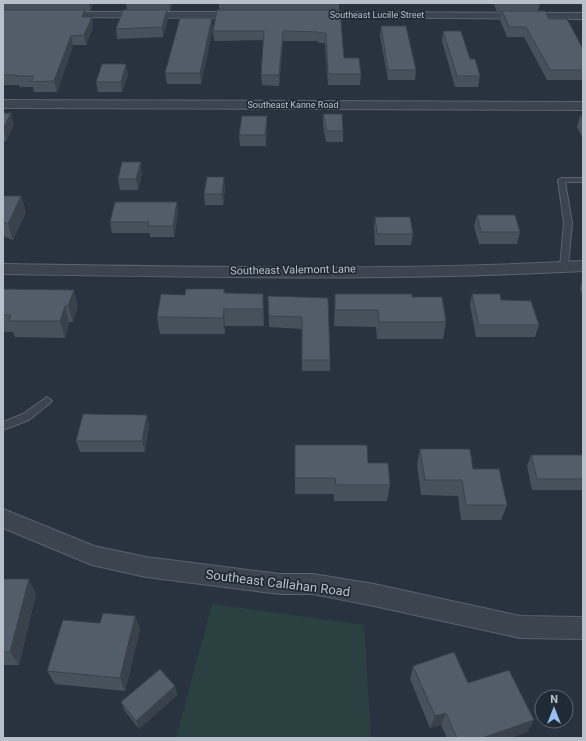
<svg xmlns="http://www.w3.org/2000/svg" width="586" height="741" viewBox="0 0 586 741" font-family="Roboto,sans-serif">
<rect width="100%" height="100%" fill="#28333f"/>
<path fill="#2b4141" d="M212 604 364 625 371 738H176Z"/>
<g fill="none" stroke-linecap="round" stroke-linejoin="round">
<defs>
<g id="service">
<path d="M561 178H583V182H565L572 223 568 267 564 270 560 267 564 223 558 180Z"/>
<path d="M47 397 50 399 52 401 50 403 29 420 3 430V422L23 414Z"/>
</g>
<g id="minor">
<path d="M62 12H240L245 15 240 18 58 17 57 15Z"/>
<path d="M316 12 583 13V19L312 17 311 15 312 13Z"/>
<path d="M3 100 583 102V110L3 108Z"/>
<path d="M583 261V271C390 281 196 277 3 274V264C196 267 390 271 583 261Z"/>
<path d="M3 509 94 546 146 557 280 574H313L374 584 520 616 583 617V639L520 638 374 606 313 594H280L146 577 92 565 3 528Z"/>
</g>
</defs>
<use href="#service" stroke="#59636d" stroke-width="2"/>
<use href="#minor" stroke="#59636d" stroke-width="2"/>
<use href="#service" fill="#3c454f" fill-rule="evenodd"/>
<use href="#minor" fill="#3c454f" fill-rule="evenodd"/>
</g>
<g fill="#46515b">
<path d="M3 3H94L90 11H85L86 17 93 27 86 45H73L57 92H34L33 87H19V85H3Z"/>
<path d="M126 3H172L170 11H167L168 20 163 37 117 39 116 29 127 10Z"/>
<path d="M219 3H339V10L344 58 361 74 360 85H328L325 43H318V41H283L279 86 262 85 261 75 263 40 214 41 213 31 219 10Z"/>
<path d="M493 3H540L538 11 549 19 583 49V80H547L524 37H507L500 20 502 11H497Z"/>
<path d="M381 26 416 70 415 80H388L380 36Z"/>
<path d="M213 28 201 84H167L165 73Z"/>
<path d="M443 31 470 59 480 76 478 87H455L442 41Z"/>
<path d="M128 75 122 92H98L96 82Z"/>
<path d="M3 113 14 124 6 141H3Z"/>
<path d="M323 114 343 131V142H326L323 125Z"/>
<path d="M580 116H583V139L577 127Z"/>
<path d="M267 126 266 146H240L239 135Z"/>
<path d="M142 173 138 190H120L118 179Z"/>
<path d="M225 188 223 205H205L204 194Z"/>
<path d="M3 196H21L26 212 13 240 3 236Z"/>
<path d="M178 213 174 237H150V233H112L110 222Z"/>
<path d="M477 215 520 232 517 244H479L474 226Z"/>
<path d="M375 217 413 234 411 245H375L374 228Z"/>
<path d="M583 279V298L580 288Z"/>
<path d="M3 289 78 306 73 322H69L65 338 15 337 13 332H3Z"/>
<path d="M224 289 225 293 263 294 264 326H225V334H160L157 317 185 295Z"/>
<path d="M335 294 412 297 446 322 443 339H377L376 327 334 326Z"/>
<path d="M472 294 501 300 539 325 535 337H476L470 305Z"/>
<path d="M268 296 328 298 330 360V371H302V329L269 327Z"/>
<path d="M147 415 149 426 145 452H80L76 441Z"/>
<path d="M295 445 368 463 390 485 387 501H334V494H295Z"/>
<path d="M420 449 473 469 507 505 501 520H461L458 496 421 495 417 465Z"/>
<path d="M531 455H583V490H532L527 466Z"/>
<path d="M3 579 36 594 19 665H3Z"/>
<path d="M135 616 140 630 125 691 55 684 47 671 100 623Z"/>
<path d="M413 666 468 683 534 720 527 732 509 738H447L441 725 430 728 410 679Z"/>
<path d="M175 686 177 695 139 729 125 711 121 702Z"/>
</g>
<g fill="#39424a">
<path d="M89 3H94L90 11Z"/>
<path d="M169 3H172L170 11Z"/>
<path d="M85 10 87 20 82 17Z"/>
<path d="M167 10 168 20 163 37 162 27Z"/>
<path d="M92 17 93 27 86 45 84 35Z"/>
<path d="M212 18 213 28 201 84 200 73Z"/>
<path d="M283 31V41L279 86V75Z"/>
<path d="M71 36 73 45 57 92 54 81Z"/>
<path d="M126 64 128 75 122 92 121 82Z"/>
<path d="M11 113 14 124 6 141 3 129Z"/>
<path d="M267 116V126L266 146 265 135Z"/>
<path d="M141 162 142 173 138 190 136 179Z"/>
<path d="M224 177 225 188 223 205 222 194Z"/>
<path d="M21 196 26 212 13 240 8 224Z"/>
<path d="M177 202 178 213 174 237 173 226Z"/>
<path d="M74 290 78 306 73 322 68 306Z"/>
<path d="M263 294 264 311V326L263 309Z"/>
<path d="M65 306 69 322 65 338 60 321Z"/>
<path d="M224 309 225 326V334L223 318Z"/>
<path d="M147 415 149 426 145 452 142 441Z"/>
<path d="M29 579 36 594 19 665 10 652Z"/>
<path d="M135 616 140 630 125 691 120 678Z"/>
<path d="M175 686 177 695 139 729 136 721Z"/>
<path d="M446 713 441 725 430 728 435 716Z"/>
<path d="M534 720 527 732 509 738H482Z"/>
</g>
<g fill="#515e6a" stroke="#39424a">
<path d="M3 10H85L82 17H92L84 35 71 36 54 81 31 82 34 76H16L17 75H3Z"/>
<path d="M123 10H167L162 27 116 29Z"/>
<path d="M217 10H340L344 58H359L361 74H328L326 33H318V32L283 31 279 75H261L264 31H213Z"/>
<path d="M502 11H545L549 19H567L583 49V70H550L526 27H509Z"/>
<path d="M180 18H212L200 73H165Z"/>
<path d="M381 26H406L416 70H388Z"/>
<path d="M443 31H461L470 59H475L480 76H457Z"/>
<path d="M102 64H126L121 82H96Z"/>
<path d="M3 113H11L3 129Z"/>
<path d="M323 114H342L343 131H327Z"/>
<path d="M242 116H267L265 135H239Z"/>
<path d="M580 116H583V121Z"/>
<path d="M122 162H141L136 179H118Z"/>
<path d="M207 177H224L222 194H204Z"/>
<path d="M3 196H21L8 224 3 222Z"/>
<path d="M115 202H177L173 226H148L149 222H110Z"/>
<path d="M477 215H515L520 232H481Z"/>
<path d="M375 217H410L413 234H377Z"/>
<path d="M3 289 74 290 68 306H65L60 321H9L11 315H3Z"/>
<path d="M186 289H224V293L263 294V309H224L223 318 157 317 161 294 185 295Z"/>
<path d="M335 294H412V297H442L446 322H379L378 310H335Z"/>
<path d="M472 294H500L501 300 531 301 539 325H479Z"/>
<path d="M268 296 328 298 330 360H302V317L269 316Z"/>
<path d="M83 414 147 415 142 441H76Z"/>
<path d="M295 445H367L368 463H388L390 485H336L335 478H295Z"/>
<path d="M420 449H470L473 469H499L507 505H466L462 480H425Z"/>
<path d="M531 455H583V479H537Z"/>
<path d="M3 579H29L10 652H3Z"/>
<path d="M103 613 135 616 120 678 47 671 63 620 100 623Z"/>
<path d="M454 652 468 683 509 670 534 720 482 738H457L446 713 435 716 413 666Z"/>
<path d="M160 669 175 686 136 721 121 702Z"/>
</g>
<g text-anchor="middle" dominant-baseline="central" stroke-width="3.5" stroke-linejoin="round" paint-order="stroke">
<g font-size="9" fill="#b8c0ca" stroke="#202a34">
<text x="377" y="15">Southeast Lucille Street</text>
<text x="293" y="105">Southeast Kanne Road</text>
</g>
<g font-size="11" fill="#b8c0ca" stroke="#202a34">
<text transform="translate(293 270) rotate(-1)">Southeast Valemont Lane</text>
</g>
<g font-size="13" fill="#b8c0ca" stroke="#202a34">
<text transform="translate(278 583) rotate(7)">Southeast Callahan Road</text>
</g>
</g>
<rect width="586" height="741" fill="none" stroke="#b8c0ca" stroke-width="8"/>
<g transform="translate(554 709)"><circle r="19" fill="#202a34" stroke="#5d6670"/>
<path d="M0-3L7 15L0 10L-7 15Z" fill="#96c0f1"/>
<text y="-6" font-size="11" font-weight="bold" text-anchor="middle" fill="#b8c0ca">N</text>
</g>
</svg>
